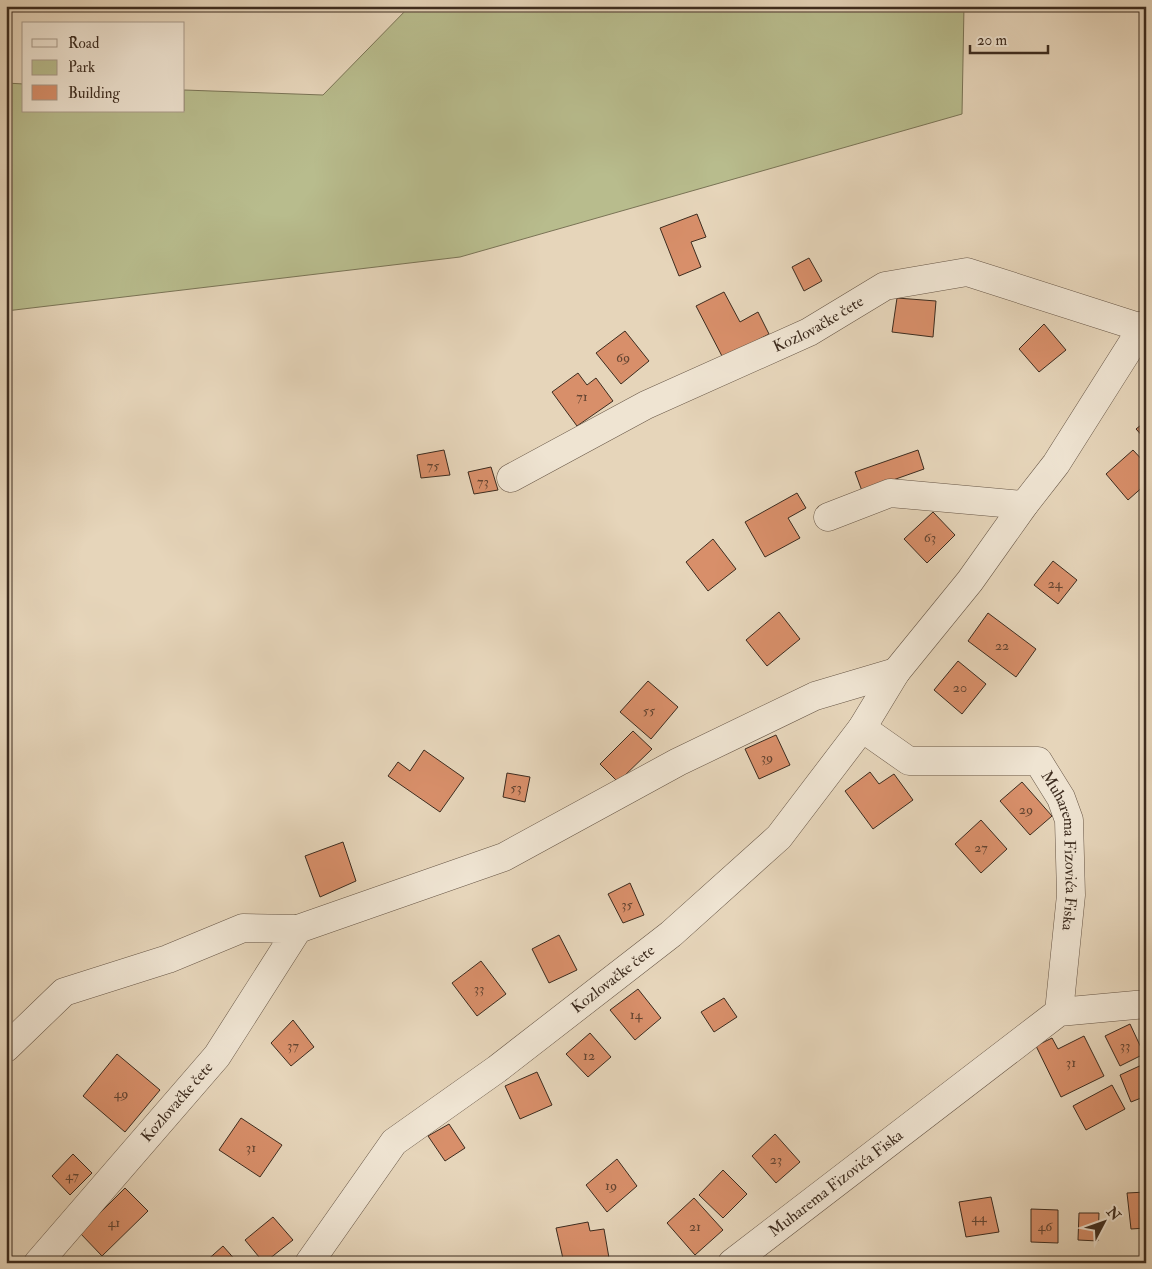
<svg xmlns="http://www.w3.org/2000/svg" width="1152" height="1269" viewBox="0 0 1152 1269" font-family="'IM FELL Double Pica',serif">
<rect width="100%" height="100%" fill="#e6d5ba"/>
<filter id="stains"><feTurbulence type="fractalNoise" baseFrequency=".004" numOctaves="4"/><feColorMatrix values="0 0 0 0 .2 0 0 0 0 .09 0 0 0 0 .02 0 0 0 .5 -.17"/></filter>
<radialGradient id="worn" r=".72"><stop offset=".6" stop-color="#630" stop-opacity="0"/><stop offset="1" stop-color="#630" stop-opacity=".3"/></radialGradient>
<path fill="#b8bc8d" stroke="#7a7456" d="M410 6H964L962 114 460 257 6 311V83L24 84V111H184V90L323 95Z"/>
<g fill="#d88f6a" stroke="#3d2c1f">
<path d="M697 214 706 237 691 242 701 267 679 276 660 228Z"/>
<path d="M809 258 822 281 804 291 792 267Z"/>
<path d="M724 292 740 322 758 312 769 334 723 358 696 306Z"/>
<path d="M897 298 936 301 933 337 892 332Z"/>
<path d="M1044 324 1066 350 1039 372 1019 349Z"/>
<path d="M625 331 649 361 621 384 596 353Z"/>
<path d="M578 373 587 385 596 378 613 401 577 426 552 392Z"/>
<path d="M1146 421V440L1136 429Z"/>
<path d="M444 450 450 475 421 478 417 455Z"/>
<path d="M918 450 924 469 862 491 855 472Z"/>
<path d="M1133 450 1146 464V484L1128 500 1106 474Z"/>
<path d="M491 467 498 490 474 494 468 472Z"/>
<path d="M797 493 806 508 788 518 800 538 765 557 745 522Z"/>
<path d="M933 512 955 535 927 563 904 539Z"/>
<path d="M713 539 736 569 708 591 686 562Z"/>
<path d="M1053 561 1077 580 1058 604 1034 585Z"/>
<path d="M779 612 800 639 767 666 746 640Z"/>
<path d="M988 613 1036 649 1016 677 968 641Z"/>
<path d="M958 661 986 684 962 714 934 690Z"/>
<path d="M648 681 678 707 651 739 620 712Z"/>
<path d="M633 731 652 749 618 782 600 764Z"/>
<path d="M776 735 790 765 759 779 745 749Z"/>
<path d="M424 750 464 778 440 812 388 776 398 762 410 771Z"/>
<path d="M870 772 879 784 894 774 913 800 873 829 845 791Z"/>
<path d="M507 773 530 777 525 802 503 797Z"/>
<path d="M1022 782 1052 816 1030 835 1000 801Z"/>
<path d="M981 820 1007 849 981 873 955 844Z"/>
<path d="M343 842 356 881 320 897 305 856Z"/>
<path d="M630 883 644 915 623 923 608 894Z"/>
<path d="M559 935 577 970 549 983 532 949Z"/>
<path d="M481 961 506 994 477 1016 452 983Z"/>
<path d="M638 989 661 1018 635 1040 610 1010Z"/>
<path d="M724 998 737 1017 714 1032 701 1012Z"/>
<path d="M293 1020 314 1047 291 1066 271 1043Z"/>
<path d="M1130 1024 1144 1054 1120 1066 1105 1036Z"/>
<path d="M590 1033 611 1057 588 1077 566 1054Z"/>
<path d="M1084 1036 1104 1076 1061 1097 1036 1046 1052 1038 1058 1049Z"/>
<path d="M117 1054 160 1090 125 1132 83 1096Z"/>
<path d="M1146 1063V1096L1131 1102 1120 1075Z"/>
<path d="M537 1072 552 1105 520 1119 505 1086Z"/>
<path d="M1112 1085 1125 1109 1086 1130 1073 1106Z"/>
<path d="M241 1118 282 1145 260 1177 219 1150Z"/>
<path d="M449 1124 465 1148 445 1161 428 1136Z"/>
<path d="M775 1134 800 1162 776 1183 752 1156Z"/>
<path d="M73 1154 92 1173 70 1195 52 1176Z"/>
<path d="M617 1159 637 1186 607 1212 586 1185Z"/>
<path d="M723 1170 747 1194 723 1218 699 1195Z"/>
<path d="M125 1188 148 1211 102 1256 80 1233Z"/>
<path d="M1146 1192V1228L1131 1229 1127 1193Z"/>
<path d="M991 1197 999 1232 966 1237 959 1202Z"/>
<path d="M694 1198 723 1230 695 1255 667 1223Z"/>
<path d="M1031 1209 1058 1210V1243L1031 1242Z"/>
<path d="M1079 1213H1099L1098 1241 1078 1240Z"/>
<path d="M273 1217 293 1240 264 1263 245 1240Z"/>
<path d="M588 1222 590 1231 604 1229 609 1258 587 1263H564L556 1228Z"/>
<path d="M223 1246 238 1263H204Z"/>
</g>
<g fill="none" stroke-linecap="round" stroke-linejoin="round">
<defs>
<g id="minor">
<path id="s1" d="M511 478 646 405 809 332 885 286 967 272 1142 328"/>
<path d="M828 517 890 493 1024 505"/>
<path id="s2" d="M862 728 909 761H1038L1061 798 1069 820 1071 895 1059 1012"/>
<path d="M298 929 504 857 678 762 815 696 896 672"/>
<path d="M6 1048 64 992 168 959 243 928 298 929 217 1056 38 1263"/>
<path id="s3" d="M309 1263 394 1142 497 1069 671 934 779 837 862 728 896 672 970 581 1024 505 1056 464 1142 328 1146 324"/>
<path id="s4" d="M732 1263 1059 1012 1146 1004"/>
</g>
</defs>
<use href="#minor" stroke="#675646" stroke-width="29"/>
<use href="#minor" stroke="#efe4d2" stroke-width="28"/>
</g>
<g text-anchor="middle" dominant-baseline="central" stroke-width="4" stroke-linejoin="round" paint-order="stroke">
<g font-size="14" fill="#644532">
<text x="623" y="357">69</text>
<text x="582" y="396">71</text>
<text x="433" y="465">75</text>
<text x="483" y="481">73</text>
<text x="930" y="537">63</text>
<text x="1055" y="583">24</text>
<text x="1002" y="645">22</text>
<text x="960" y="687">20</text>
<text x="649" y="710">55</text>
<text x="767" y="757">39</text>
<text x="516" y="787">53</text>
<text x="1026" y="809">29</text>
<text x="981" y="847">27</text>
<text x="627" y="904">35</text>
<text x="479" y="988">33</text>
<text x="636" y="1014">14</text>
<text x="293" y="1045">37</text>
<text x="1125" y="1045">33</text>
<text x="589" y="1055">12</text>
<text x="1071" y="1062">31</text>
<text x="121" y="1093">49</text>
<text x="251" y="1147">31</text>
<text x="776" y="1159">23</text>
<text x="72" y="1175">47</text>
<text x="611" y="1185">19</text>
<text x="979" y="1217">44</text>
<text x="114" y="1222">41</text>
<text x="695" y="1226">21</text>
<text x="1045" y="1226">46</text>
</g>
<g font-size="16" fill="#3d2c1f" stroke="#efe4d2">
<text stroke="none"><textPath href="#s1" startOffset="344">Kozlovačke čete</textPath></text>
<text stroke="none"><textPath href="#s2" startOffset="282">Muharema Fizovića Fiska</textPath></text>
<text stroke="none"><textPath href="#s3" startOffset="421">Kozlovačke čete</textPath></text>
<text transform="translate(177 1102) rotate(-49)">Kozlovačke čete</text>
<text stroke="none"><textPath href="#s4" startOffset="131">Muharema Fizovića Fiska</textPath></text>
</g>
</g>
<rect width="1152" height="1269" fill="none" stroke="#e6d5ba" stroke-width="25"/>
<rect x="8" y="8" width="1137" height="1254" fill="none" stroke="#3d2c1f" stroke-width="2.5"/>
<rect x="12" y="12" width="1127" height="1244" fill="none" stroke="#3d2c1f"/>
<rect x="22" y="22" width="162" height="90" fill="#efe4d2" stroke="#a89a8a"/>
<rect x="32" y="39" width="25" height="8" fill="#efe4d2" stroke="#a89a8a"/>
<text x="68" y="48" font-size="15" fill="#3d2c1f">Road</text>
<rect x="32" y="60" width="25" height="15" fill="#b8bc8d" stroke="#a89a8a"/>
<text x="68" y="72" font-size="15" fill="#3d2c1f">Park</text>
<rect x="32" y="85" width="25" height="15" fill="#d88f6a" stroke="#a89a8a"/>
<text x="68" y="98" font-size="15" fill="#3d2c1f">Building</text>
<g transform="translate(1104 1222) rotate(49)" stroke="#efe4d2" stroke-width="4" paint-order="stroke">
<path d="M0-4L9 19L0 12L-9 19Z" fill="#3d2c1f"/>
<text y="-8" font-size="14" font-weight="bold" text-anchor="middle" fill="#3d2c1f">N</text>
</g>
<path d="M970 45v8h78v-8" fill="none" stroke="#3d2c1f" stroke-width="2.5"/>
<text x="977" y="45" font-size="15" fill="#3d2c1f" stroke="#efe4d2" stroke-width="4" paint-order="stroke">20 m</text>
<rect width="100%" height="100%" filter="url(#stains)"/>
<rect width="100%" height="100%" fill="url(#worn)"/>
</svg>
